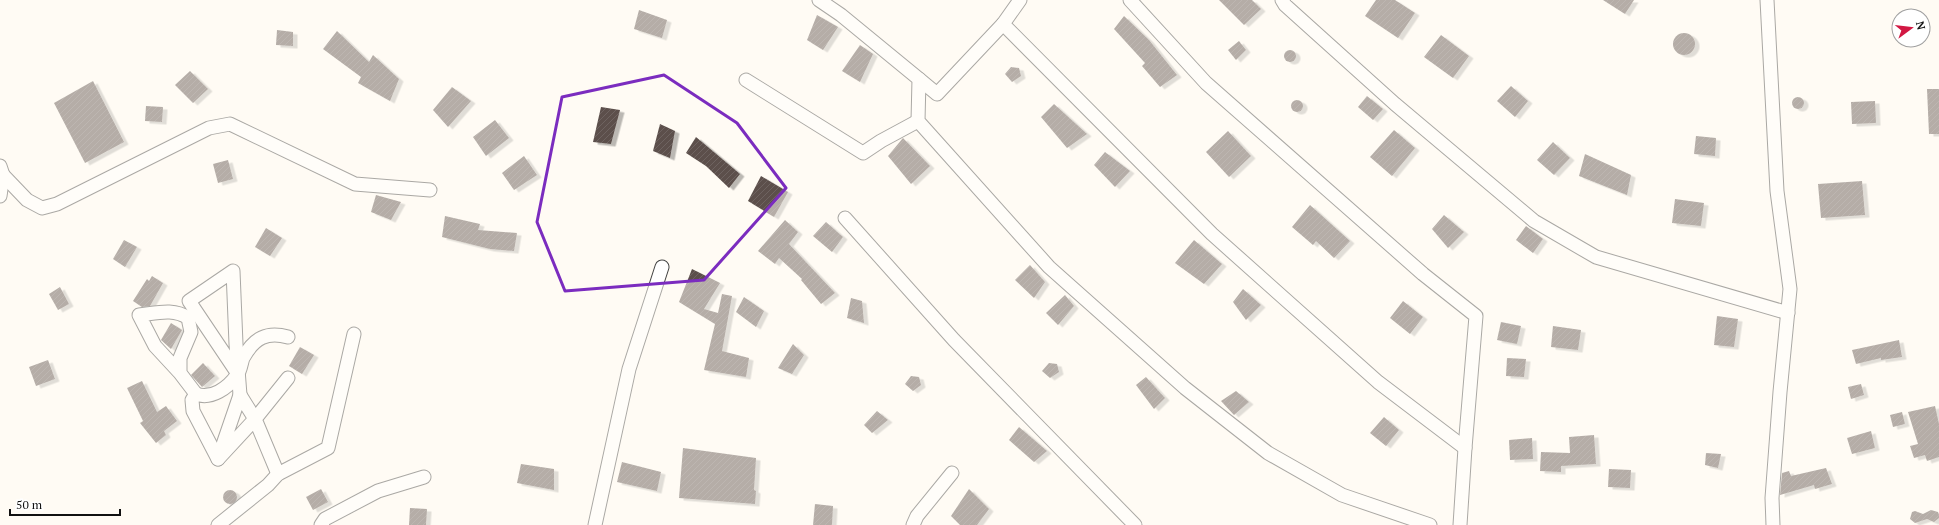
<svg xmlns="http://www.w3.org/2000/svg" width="1939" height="525" viewBox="0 0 1939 525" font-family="'PT Serif',serif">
<defs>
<pattern id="building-hatch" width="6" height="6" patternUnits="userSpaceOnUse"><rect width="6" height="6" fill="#5b4f4b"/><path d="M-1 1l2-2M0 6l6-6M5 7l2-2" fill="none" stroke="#6e6461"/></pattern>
<filter id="shadow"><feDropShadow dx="4.5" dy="2.5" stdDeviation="0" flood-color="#0004"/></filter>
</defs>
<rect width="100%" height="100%" fill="#fffbf4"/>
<g fill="url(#building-hatch)" filter="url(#shadow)">
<path d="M1219 0H1252L1261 9 1244 25Z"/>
<path d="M1376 0H1395L1415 13 1398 38 1365 16Z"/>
<path d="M1603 0H1634L1625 14Z"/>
<path d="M639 10 667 20 662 38 634 29Z"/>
<path d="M817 15 838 27 823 50 807 40Z"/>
<path d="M1124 16 1149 40 1177 75 1160 87 1142 66 1145 63 1114 29Z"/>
<path d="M277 30 293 32V46L276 45Z"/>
<path d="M337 31 369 62 373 55 399 79 390 101 358 83 361 77 323 49Z"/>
<circle cx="1684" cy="44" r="11"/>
<path d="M1441 35 1469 56 1453 78 1424 57Z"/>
<path d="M1239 41 1246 50 1236 60 1228 50Z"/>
<path d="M860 45 873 54 860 82 842 71Z"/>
<circle cx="1290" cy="56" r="6"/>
<path d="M1011 67 1019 68 1021 76 1012 82 1005 74Z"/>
<path d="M190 71 208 89 193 103 175 85Z"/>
<path d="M93 81 124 142 85 163 54 103Z"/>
<path d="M1511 86 1528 101 1515 117 1497 101Z"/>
<path d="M452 87 471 101 448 127 433 110Z"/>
<path d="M1927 89H1939V134H1929Z"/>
<path d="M1367 96 1383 109 1373 120 1358 107Z"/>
<circle cx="1798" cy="103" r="6"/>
<circle cx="1297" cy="106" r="6"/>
<path d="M1875 101 1876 123 1852 124 1851 102Z"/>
<path d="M1054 104 1087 134 1067 148 1041 117Z"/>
<path d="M146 106 163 107 162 122 145 121Z"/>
<path d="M601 107 620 110 611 144 593 142Z"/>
<path d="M495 120 509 138 486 156 473 137Z"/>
<path d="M660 124 675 131 670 158 653 151Z"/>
<path d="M1394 130 1415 148 1392 176 1370 157Z"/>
<path d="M1228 131 1251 156 1229 177 1206 152Z"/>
<path d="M1696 136 1716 138 1715 156 1694 154Z"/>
<path d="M696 137 740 174 729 188 706 166 686 153Z"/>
<path d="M903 138 930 166 911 184 888 156Z"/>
<path d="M1553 142 1570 158 1554 175 1537 160Z"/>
<path d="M1105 152 1130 171 1115 187 1094 165Z"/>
<path d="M1585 154 1631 175 1627 195 1579 176Z"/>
<path d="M524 156 537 175 514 190 502 173Z"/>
<path d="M228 160 233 179 218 183 213 164Z"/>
<path d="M761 176 788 192 774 217 748 201Z"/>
<path d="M1862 181 1865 215 1821 218 1818 184Z"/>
<path d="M376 195 401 202 391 220 371 212Z"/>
<path d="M1675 199 1704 203 1701 226 1672 223Z"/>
<path d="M1310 205 1350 241 1334 258 1316 241 1313 245 1292 227Z"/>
<path d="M1444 215 1464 232 1448 248 1432 229Z"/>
<path d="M445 216 480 224 478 230 517 233 514 251 490 249 442 237Z"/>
<path d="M785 220 798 232 789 244 835 293 821 304 801 280 802 279 779 258 775 264 758 251Z"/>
<path d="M826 222 843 237 832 252 813 236Z"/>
<path d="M1526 226 1543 239 1533 253 1516 240Z"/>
<path d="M266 228 282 238 270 256 255 247Z"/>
<path d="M124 240 137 247 125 267 113 259Z"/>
<path d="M1194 240 1222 264 1204 284 1175 263Z"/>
<path d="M1030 265 1045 282 1034 298 1015 280Z"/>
<path d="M692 269 720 283 704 309 718 313 722 294 732 296 722 351 749 358 746 377 704 370 715 324 679 302Z"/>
<path d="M152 276 163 283 150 306 142 307 133 301 147 279 149 281Z"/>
<path d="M60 287 69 304 58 310 49 294Z"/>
<path d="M1243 289 1261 305 1246 320 1233 302Z"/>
<path d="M1065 295 1074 306 1058 325 1046 313Z"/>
<path d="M744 297 764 311 756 327 736 312Z"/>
<path d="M851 298 862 301 864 323 847 318Z"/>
<path d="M1403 301 1423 317 1410 334 1390 318Z"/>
<path d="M1717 316 1738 319 1734 347 1714 345Z"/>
<path d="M1501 322 1521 326 1517 344 1497 340Z"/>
<path d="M171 323 182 330 171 349 161 340Z"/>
<path d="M1553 326 1581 330 1578 350 1551 347Z"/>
<path d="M1899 340 1902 357 1881 360V358L1856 364 1852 350Z"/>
<path d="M793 344 804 355 792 374 778 368Z"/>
<path d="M300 347 314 355 302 374 289 366Z"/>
<path d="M1507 358 1526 359 1524 377 1506 376Z"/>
<path d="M48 360 55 379 36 386 29 367Z"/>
<path d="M203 363 215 376 202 387 191 375Z"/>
<path d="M1049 363 1057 364 1059 372 1050 378 1042 371Z"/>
<path d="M911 376 919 377 921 385 913 391 905 384Z"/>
<path d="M1146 377 1165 398 1154 409 1136 385Z"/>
<path d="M142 381 157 412 166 406 177 421 164 431 166 435 156 443 140 423 143 421 127 388Z"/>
<path d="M1861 384 1864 395 1851 399 1848 387Z"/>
<path d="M1236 391 1249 402 1234 415 1221 401Z"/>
<path d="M1935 406 1939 424V457L1927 461 1925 455 1914 458 1910 446 1918 444 1908 412Z"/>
<path d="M877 411 888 420 872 433 864 425Z"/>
<path d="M1902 412 1905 424 1893 427 1890 415Z"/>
<path d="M1384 417 1399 430 1386 446 1370 433Z"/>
<path d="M1019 427 1047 451 1034 462 1009 440Z"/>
<path d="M1871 431 1875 448 1852 454 1847 438Z"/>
<path d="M1594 435 1596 464 1561 466V472L1540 471 1541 452 1570 453 1569 437Z"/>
<path d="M1532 438 1533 459 1510 460 1509 440Z"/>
<path d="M683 448 756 458 754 490 756 491 755 504 679 498Z"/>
<path d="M1706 453 1721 454 1718 468 1705 465Z"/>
<path d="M622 462 661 472 657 491 617 482Z"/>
<path d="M521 464 554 469V490L517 483Z"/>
<path d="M1826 468 1832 484 1815 489 1814 485 1780 495 1782 473 1789 471 1791 476Z"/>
<path d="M1609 469 1631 470 1630 488 1608 487Z"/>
<path d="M321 489 328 502 313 510 306 497Z"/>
<path d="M969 489 989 509 977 525H960L951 516Z"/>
<circle cx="230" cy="497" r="7"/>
<path d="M815 504 833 506 832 525H813Z"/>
<path d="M410 508 427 509 426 525H409Z"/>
<path d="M1931 510 1938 512 1939 515V518L1934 522 1927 519 1915 523 1910 519 1912 512 1915 511 1923 514Z"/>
</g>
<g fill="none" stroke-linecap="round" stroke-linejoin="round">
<defs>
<g id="street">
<path d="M819 0 841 15 919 79 918 121 1049 267 1185 388 1268 453 1342 495 1430 525"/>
<path d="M1020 0 1003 24 1212 234 1378 382 1465 448"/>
<path d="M1130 0 1206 83 1423 274 1476 316 1465 448 1460 525"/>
<path d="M1282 0 1285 5 1395 104 1534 221 1596 257 1788 313"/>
<path d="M1767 0 1777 191 1790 289 1780 392 1772 498 1773 525"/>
<path d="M919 79 937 94 1003 24"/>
<path d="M746 80 863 153 881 141 918 121"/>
<path d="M0 166 3 175 0 196"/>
<path d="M3 175 27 200 42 208 57 204 209 128 230 124 355 184 430 190"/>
<path d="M845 218 954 340 1135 525"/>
<path d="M180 373V358L191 332 188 318C174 308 157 313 139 315L155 346 180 373 196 394 192 400 193 411 218 459"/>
<path d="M238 374 189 301 233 271 236 344 240 395"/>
<path d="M196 394C211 400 228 388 237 375 241 370 241 363 243 358 254 338 267 331 288 337"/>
<path d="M240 395 255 419 218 459Z"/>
<path d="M278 474 255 419 288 378"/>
<path d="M218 525 268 485 278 474 328 448 354 334"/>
<path d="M321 525 325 519 378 491 424 477"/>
<path d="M595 525 629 369 662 267"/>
<path d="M913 525 917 516 952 473"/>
</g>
</defs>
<use href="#street" stroke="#444" stroke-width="15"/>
<use href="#street" stroke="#fff" stroke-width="13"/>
</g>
<path d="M0 0H1939V525H0ZM664 75 737 123 786 188 704 280 565 291 537 222 562 97Z" fill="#fffbf4" fill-opacity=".55" fill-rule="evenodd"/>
<path fill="none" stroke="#7b2cbf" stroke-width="3" stroke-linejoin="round" d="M664 75 737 123 786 188 704 280 565 291 537 222 562 97Z"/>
<g transform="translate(1911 28) rotate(75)"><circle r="19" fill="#ffffff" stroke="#a0a0a0"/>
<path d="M0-3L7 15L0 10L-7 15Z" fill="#d21843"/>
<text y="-6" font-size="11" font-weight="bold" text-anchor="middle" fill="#111111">N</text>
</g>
<path d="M10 509v6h110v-6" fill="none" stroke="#111111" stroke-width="2"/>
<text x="16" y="509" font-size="12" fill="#111111" stroke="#ffffff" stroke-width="3" paint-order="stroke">50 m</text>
</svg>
